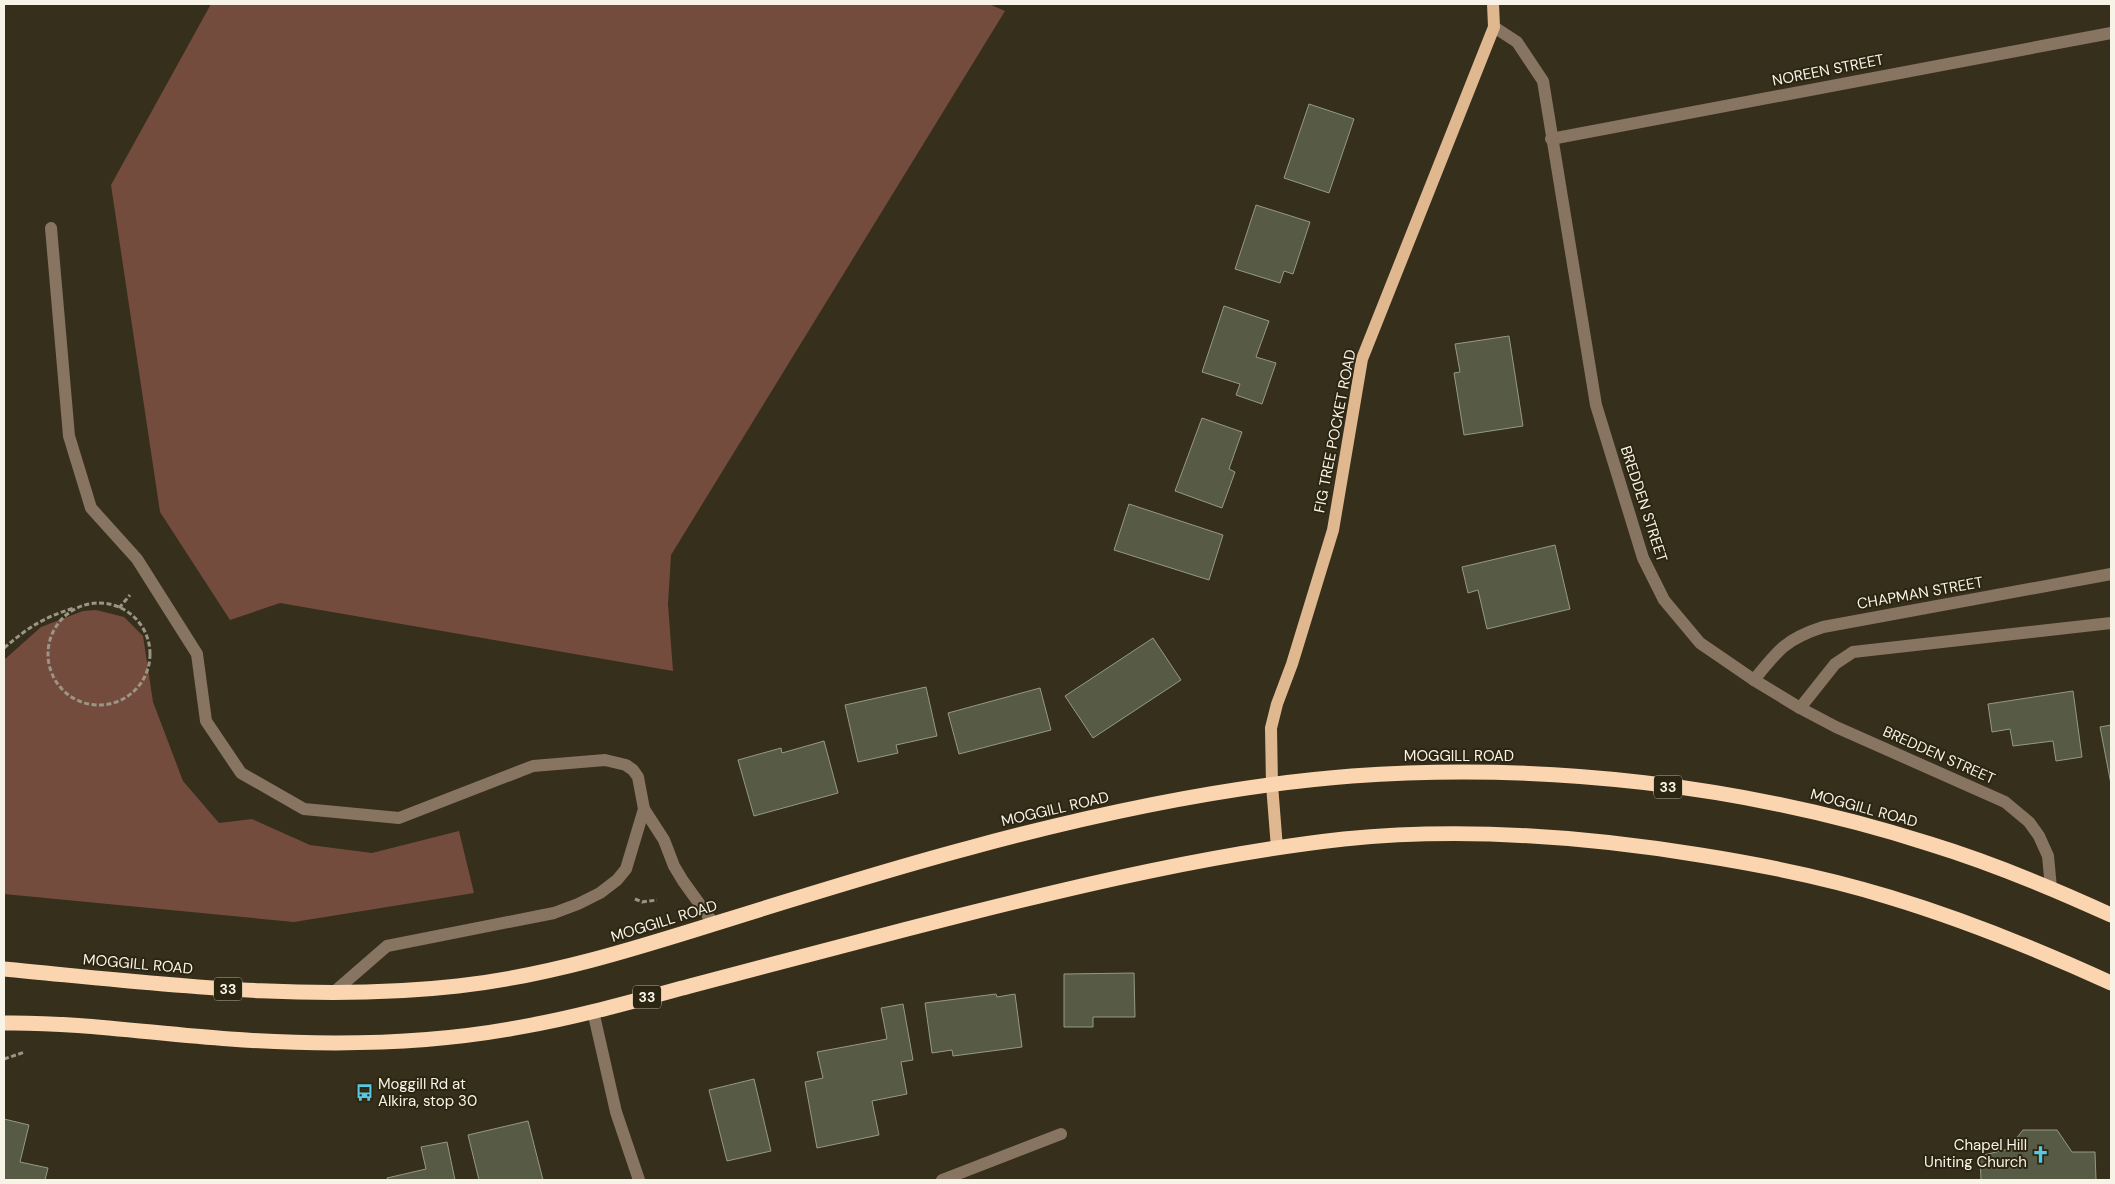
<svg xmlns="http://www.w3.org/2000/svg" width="2115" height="1184" viewBox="0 0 2115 1184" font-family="'DM Sans',sans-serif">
<rect width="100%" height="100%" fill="#362f1b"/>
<g fill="#744c3d">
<path d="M211 4H989L1005 11 671 555 668 604 673 671 280 603 230 620 160 512 111 185Z"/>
<path d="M96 610 124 617 143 636 153 702 183 781 219 823 252 819 310 845 372 853 459 831 474 893 294 922 4 894V660L41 627 83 611Z"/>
</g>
<g fill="#575b45" stroke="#969a82">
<path d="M1309 104 1354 119 1329 193 1284 178Z"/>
<path d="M1256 205 1310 222 1293 274 1284 271 1280 283 1235 269Z"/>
<path d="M1224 306 1269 321 1256 357 1276 363 1262 404 1236 395 1240 384 1202 372Z"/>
<path d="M1509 336 1523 426 1464 435 1454 373 1460 372 1455 344Z"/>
<path d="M1202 418 1242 432 1229 469 1235 472 1222 508 1175 491Z"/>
<path d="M1129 504 1223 535 1209 580 1114 550Z"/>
<path d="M1555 545 1570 609 1487 629 1478 590 1468 593 1462 567Z"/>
<path d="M1153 638 1181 680 1093 738 1065 696Z"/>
<path d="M926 687 937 736 896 745 898 753 858 762 845 705Z"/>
<path d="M1040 688 1051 730 959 754 948 713Z"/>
<path d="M2073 691 2082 757 2056 761 2053 741 2013 746 2010 729 1992 732 1988 704Z"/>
<path d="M2111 725V784L2100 727Z"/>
<path d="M824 741 838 793 754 816 738 760 781 748 782 753Z"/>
<path d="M1134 973 1135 1017H1093V1027H1064V974Z"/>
<path d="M996 994 997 997 1015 994 1022 1047 953 1056 952 1050 932 1053 925 1003Z"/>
<path d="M903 1004 913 1060 901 1062 907 1094 872 1101 879 1135 817 1148 805 1082 823 1078 817 1052 887 1039 881 1008Z"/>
<path d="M754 1079 771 1151 727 1161 709 1090Z"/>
<path d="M4 1119 29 1125 20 1162 48 1168 45 1180H4Z"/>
<path d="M528 1121 543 1180H479L468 1135Z"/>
<path d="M2023 1130H2057L2072 1152H2095L2096 1180H1981L1980 1156 2008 1149Z"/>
<path d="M447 1142 455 1180H388L387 1178 426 1169 421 1147Z"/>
</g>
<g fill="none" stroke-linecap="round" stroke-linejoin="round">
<g stroke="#9b9585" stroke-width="3" stroke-dasharray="5 2.5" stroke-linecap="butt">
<circle cx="99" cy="654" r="51"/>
<path d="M119 608 130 595"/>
<path d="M4 648C29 627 42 618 74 608"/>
<path d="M635 899 642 902 657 900"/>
<path d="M4 1059 25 1052"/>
</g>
<g stroke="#877461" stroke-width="12">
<path d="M1494 27 1517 42 1543 81 1596 405 1643 558 1664 600 1700 643 1754 680 1800 708 1836 727 2005 802 2029 822 2039 836 2048 856 2051 888"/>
<path d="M1551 139 2111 33"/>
<path d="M51 228 69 436 91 508 137 559 197 654 206 721 241 773 304 809 399 818 533 766 605 760 626 765 633 770 638 777 644 809 626 869 617 880 600 893 578 904 554 913 387 946 334 992"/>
<path d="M1754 680C1778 650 1786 639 1823 627L2111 574"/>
<path d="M1800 708 1835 664 1853 652 2111 623"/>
<path d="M644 809 664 840 674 866 683 881 714 924"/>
<path d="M593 1011 616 1112 639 1180"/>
<path d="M942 1180 1061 1134"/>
</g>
<path stroke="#e0b890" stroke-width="12" d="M1277 848 1272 785 1271 728 1277 704 1292 664 1333 530 1362 359 1494 27 1493 4"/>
<g stroke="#fbd5af" stroke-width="15">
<path d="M4 969C154 983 307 1003 458 986 548 976 634 949 720 922 803 896 886 870 969 848 1094 814 1223 786 1352 776 1545 762 1746 785 1930 844 1992 863 2052 888 2111 915"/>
<path d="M4 1023C80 1022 155 1034 230 1039 327 1046 426 1045 521 1027 578 1017 634 1001 690 986 780 962 871 938 962 915 1085 884 1218 853 1344 839 1462 827 1583 836 1700 855 1763 865 1828 878 1889 897 1965 920 2039 950 2111 983"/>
</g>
</g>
<defs>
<symbol id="bus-bare" viewBox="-9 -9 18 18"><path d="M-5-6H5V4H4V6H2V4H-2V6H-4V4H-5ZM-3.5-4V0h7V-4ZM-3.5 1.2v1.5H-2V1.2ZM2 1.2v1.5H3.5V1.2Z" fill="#56c9e1" stroke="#2c2512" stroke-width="2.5" paint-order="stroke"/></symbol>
<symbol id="church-bare" viewBox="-9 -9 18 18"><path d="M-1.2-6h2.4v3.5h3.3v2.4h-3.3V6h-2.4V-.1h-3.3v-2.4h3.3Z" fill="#56c9e1" stroke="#2c2512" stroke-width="2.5" paint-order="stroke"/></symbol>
</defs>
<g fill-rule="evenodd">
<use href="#bus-bare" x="352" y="1080" width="25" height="25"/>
<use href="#church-bare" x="2028" y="1142" width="25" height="25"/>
</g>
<g text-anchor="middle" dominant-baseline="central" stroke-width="4" stroke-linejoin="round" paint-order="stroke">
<g fill="#2c2512" stroke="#bbb5a7" stroke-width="1">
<rect x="1654" y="775.5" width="28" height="23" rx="4"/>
<rect x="214" y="977.5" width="28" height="23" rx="4"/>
<rect x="633" y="985.5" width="28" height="23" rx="4"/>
</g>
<g font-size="14" font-weight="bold" fill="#f8f3e7">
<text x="1668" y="787">33</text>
<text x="228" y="989">33</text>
<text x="647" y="997">33</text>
</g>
<g font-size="15" fill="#f8f3e7" stroke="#2c2512">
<text transform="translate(1828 70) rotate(-11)">NOREEN STREET</text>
<text transform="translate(1335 431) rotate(-79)">FIG TREE POCKET ROAD</text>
<text transform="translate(1644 504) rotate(72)">BREDDEN STREET</text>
<text transform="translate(1920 593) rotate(-10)">CHAPMAN STREET</text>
<text transform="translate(1939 755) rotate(24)">BREDDEN STREET</text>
<text x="1459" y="756">MOGGILL ROAD</text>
<text transform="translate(1864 808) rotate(15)">MOGGILL ROAD</text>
<text transform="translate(1055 809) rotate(-13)">MOGGILL ROAD</text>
<text transform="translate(664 921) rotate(-17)">MOGGILL ROAD</text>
<text transform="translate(138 964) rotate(5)">MOGGILL ROAD</text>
</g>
<g font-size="15" fill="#f8f3e7" stroke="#2c2512" text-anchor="start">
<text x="378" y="1084">Moggill Rd at<tspan x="378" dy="17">Alkira, stop 30</tspan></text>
<text x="2027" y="1145" text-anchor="end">Chapel Hill<tspan x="2027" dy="17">Uniting Church</tspan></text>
</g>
</g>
<rect width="2115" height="1184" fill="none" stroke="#f8f3e7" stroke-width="10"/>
</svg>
